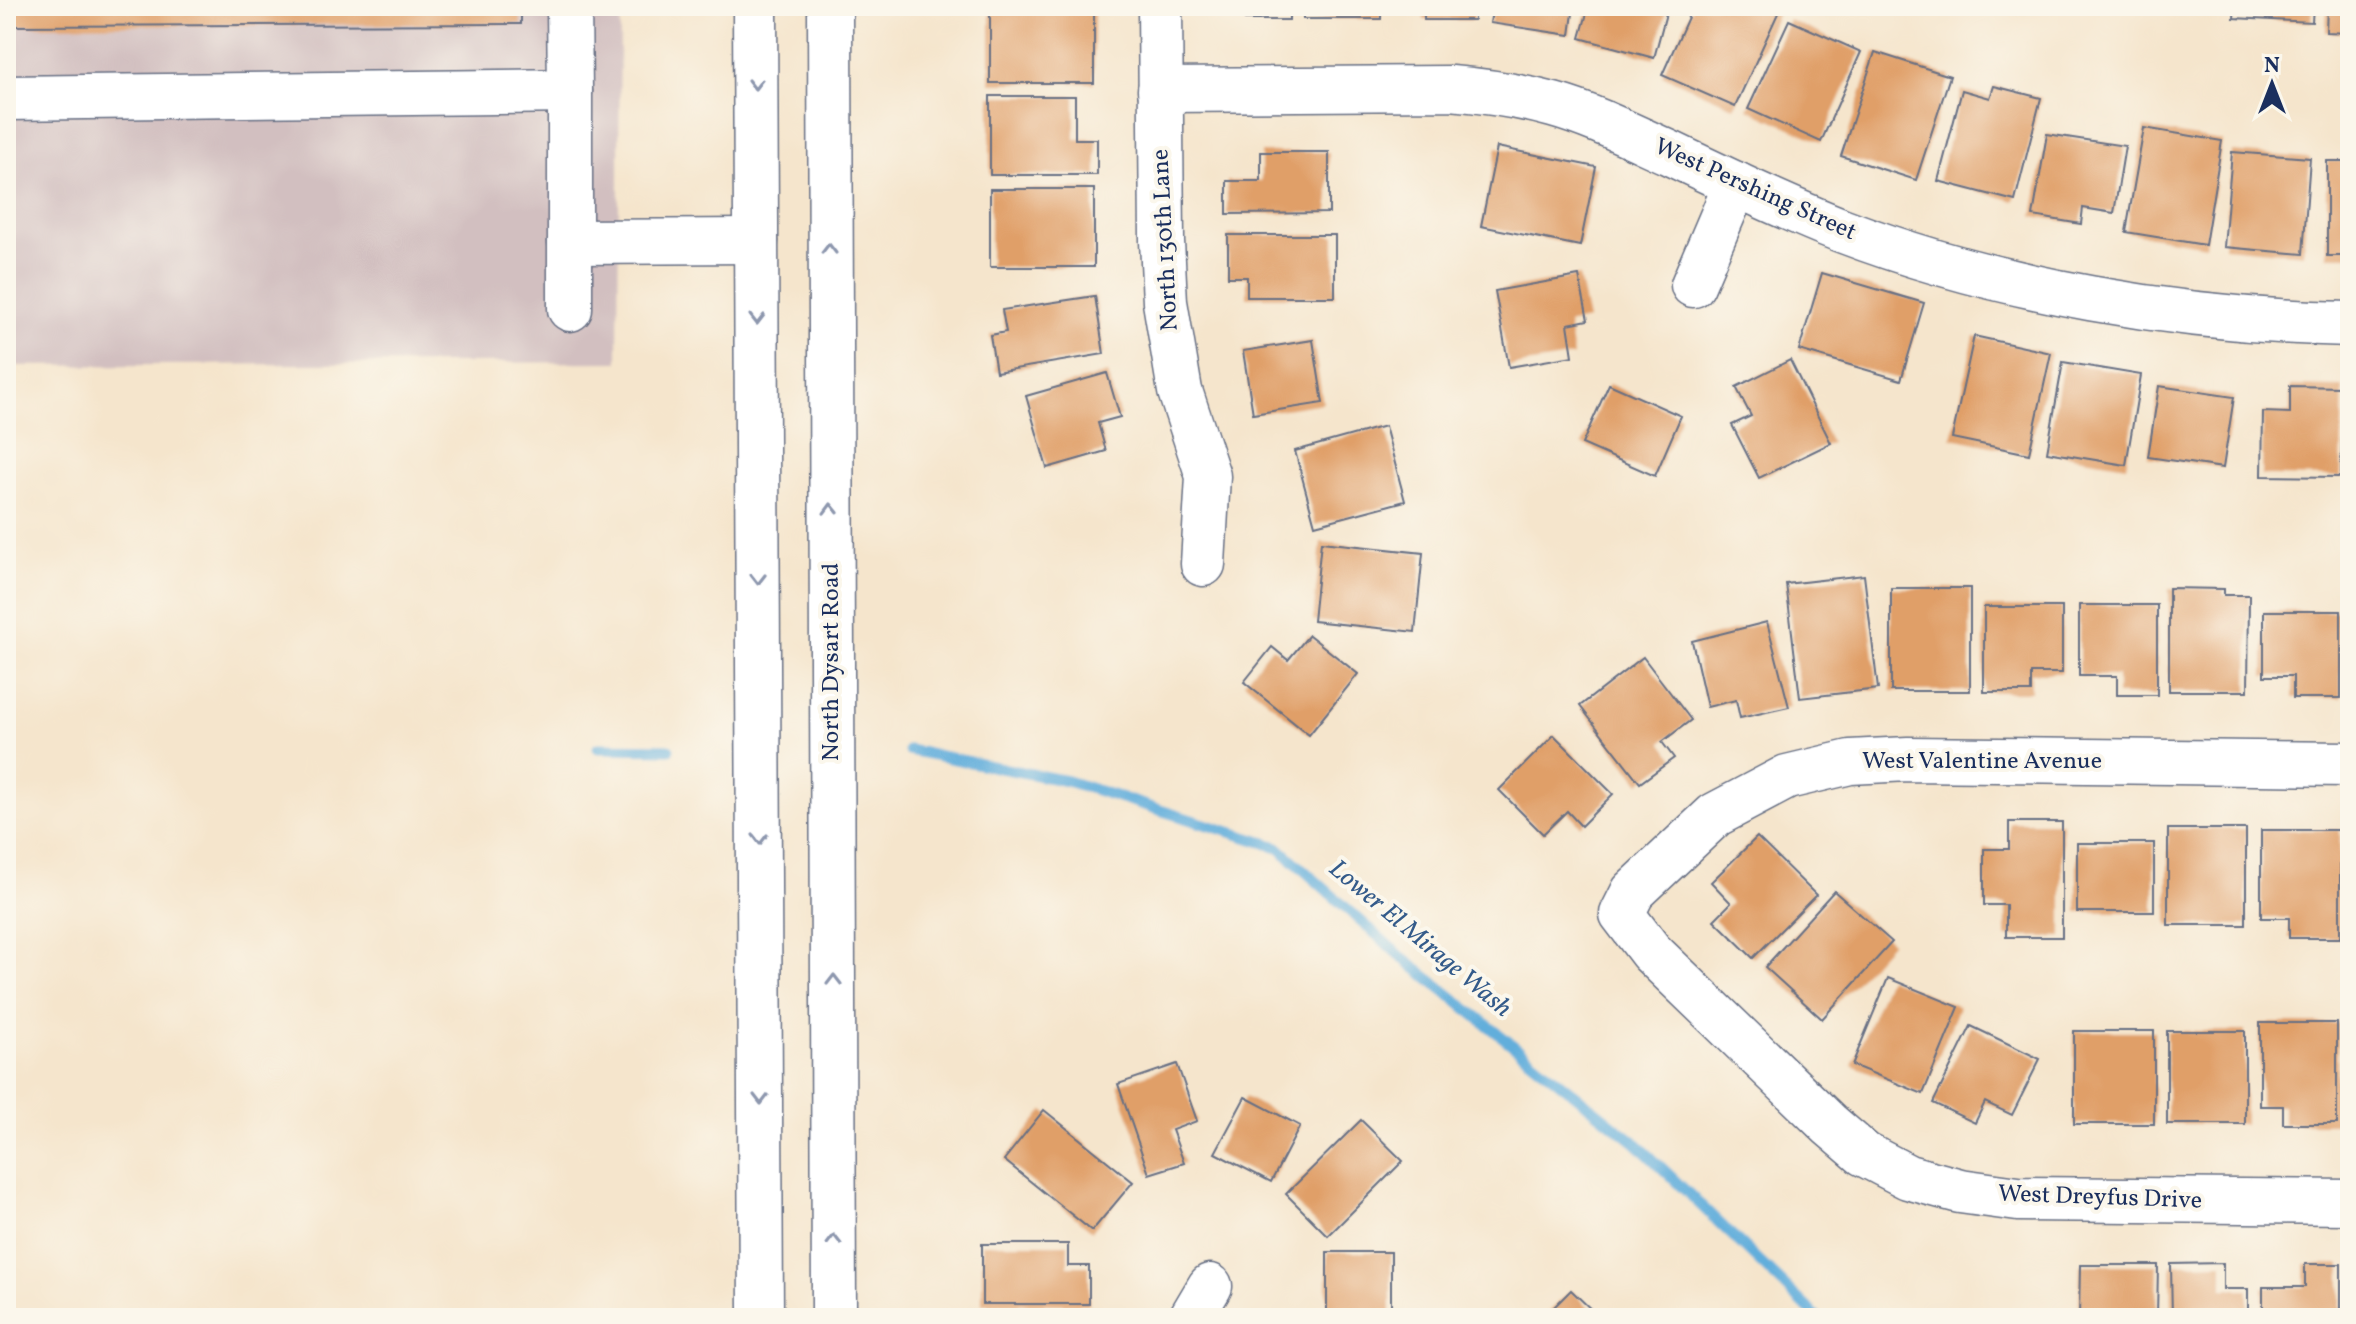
<svg xmlns="http://www.w3.org/2000/svg" width="2356" height="1324" viewBox="0 0 2356 1324" font-family="Vollkorn,serif">
<rect width="100%" height="100%" fill="#fbf7ec"/>
<filter id="ink" filterUnits="userSpaceOnUse"><feTurbulence type="fractalNoise" baseFrequency=".0125" numOctaves="2"/><feDisplacementMap in="SourceGraphic" scale="16" xChannelSelector="R" yChannelSelector="G"/><feConvolveMatrix kernelMatrix="1 2 1 2 8 2 1 2 1" color-interpolation-filters="sRGB"/></filter>
<filter id="wash" filterUnits="userSpaceOnUse"><feTurbulence type="fractalNoise" baseFrequency=".006" numOctaves="4" result="noise"/><feDisplacementMap in="SourceGraphic" scale="32" xChannelSelector="R" yChannelSelector="G"/><feGaussianBlur stdDeviation="1.8" result="paint"/><feColorMatrix in="noise" values="0 0 0 0 0 0 0 0 0 0 0 0 0 0 0 0 0 1.4 0 .05"/><feComposite in="paint" operator="in"/></filter>
<g filter="url(#wash)">
<rect width="100%" height="100%" fill="#f5e5cc"/>
<path fill="#d2bfc0" d="M6 6H620L618 362 6 366Z"/>
<g fill="none" stroke-linecap="round" stroke-linejoin="round">
<g stroke="#62aedb" stroke-width="11">
<path d="M598 748 669 749"/>
<path d="M909 750 1067 781 1278 847 1398 954 1636 1143 1818 1318"/>
</g>
</g>
<g id="blocks">
<g fill="#e09f67">
<path d="M6 6H521V24L6 26Z"/>
<rect x="990" y="6" width="104" height="77"/>
<rect x="1245" y="6" width="44" height="14"/>
<rect x="1303" y="6" width="78" height="13"/>
<rect x="1424" y="6" width="50" height="14"/>
<path d="M1493 6H1574L1570 35 1490 23Z"/>
<path d="M1589 6H1668L1654 58 1580 38Z"/>
<path d="M1693 6H1768L1779 11 1735 107 1662 75Z"/>
<path d="M2235 6H2313L2312 22 2234 18Z"/>
<path d="M2327 6H2350V33L2326 32Z"/>
<path d="M1789 20 1861 52 1821 142 1748 109Z"/>
<path d="M1875 52 1950 76 1916 180 1841 156Z"/>
<path d="M1994 86 2041 98 2015 201 1938 181 1962 90 1990 98Z"/>
<path d="M990 96H1075V139H1097V175H990Z"/>
<path d="M2144 128 2222 141 2205 245 2126 232Z"/>
<path d="M2047 134 2125 146 2114 213 2083 208 2081 224 2033 216Z"/>
<path d="M1497 147 1596 167 1580 246 1481 226Z"/>
<path d="M1261 152H1329V213L1227 214V181H1261Z"/>
<path d="M2232 152 2310 158 2303 254 2224 247Z"/>
<rect x="2327" y="161" width="23" height="95"/>
<rect x="990" y="189" width="104" height="78"/>
<path d="M1228 235H1335V297H1247V277H1228Z"/>
<path d="M1822 273 1924 303 1901 380 1799 350Z"/>
<path d="M1579 276 1588 320 1568 324 1573 356 1509 367 1495 291Z"/>
<path d="M1095 296 1104 354 996 372 990 335 1006 332 1002 310Z"/>
<path d="M1974 336 2051 353 2029 454 1952 438Z"/>
<path d="M1313 340 1323 403 1253 414 1243 351Z"/>
<path d="M1790 360 1831 443 1759 478 1732 425 1751 416 1736 387Z"/>
<path d="M2063 362 2141 375 2126 465 2047 452Z"/>
<path d="M1107 373 1120 417 1098 423 1106 451 1047 468 1026 396Z"/>
<path d="M1609 384 1681 416 1655 476 1582 444Z"/>
<path d="M2159 386 2234 397 2223 468 2148 457Z"/>
<path d="M2290 386 2343 387 2341 477 2262 476 2263 412 2290 413Z"/>
<path d="M1385 426 1405 501 1315 525 1295 451Z"/>
<path d="M1321 542 1423 553 1415 632 1313 621Z"/>
<path d="M1864 575 1878 689 1800 698 1786 584Z"/>
<rect x="1891" y="588" width="79" height="103"/>
<path d="M2169 588 2224 589V595H2249L2248 691H2169Z"/>
<path d="M2079 605H2157V695H2117V676H2079Z"/>
<path d="M1984 607H2062V673H2031V692H1984Z"/>
<path d="M2264 611H2341V698H2293V676H2264Z"/>
<path d="M1767 622 1789 707 1740 718 1736 700 1707 707 1692 641Z"/>
<path d="M1309 635 1358 674 1309 735 1244 682 1272 647 1288 660Z"/>
<path d="M1643 657 1691 720 1662 742 1674 758 1640 783 1580 706Z"/>
<path d="M1554 735 1613 794 1581 826 1567 811 1543 834 1499 790Z"/>
<path d="M2009 822H2062V937H2006V905H1984V849H2009Z"/>
<rect x="2168" y="829" width="78" height="96"/>
<path d="M2261 830H2340V938H2289V918H2261Z"/>
<path d="M1757 837 1816 895 1753 958 1714 920 1731 903 1711 882Z"/>
<rect x="2077" y="843" width="77" height="69"/>
<path d="M1834 891 1892 942 1822 1019 1765 967Z"/>
<path d="M1888 978 1959 1007 1923 1094 1852 1065Z"/>
<path d="M2260 1023H2337V1124H2283V1106H2260Z"/>
<path d="M1971 1026 2040 1059 2012 1115 1985 1102 1975 1123 1933 1103Z"/>
<rect x="2074" y="1031" width="80" height="93"/>
<rect x="2167" y="1031" width="78" height="93"/>
<path d="M1177 1064 1197 1121 1172 1130 1184 1163 1149 1174 1118 1084Z"/>
<path d="M1245 1097 1300 1126 1271 1182 1215 1153Z"/>
<path d="M1044 1110 1133 1182 1092 1231 1004 1160Z"/>
<path d="M1361 1120 1403 1161 1328 1236 1286 1194Z"/>
<path d="M982 1244H1068V1266H1089V1304H982Z"/>
<rect x="1327" y="1252" width="64" height="64"/>
<path d="M2223 1263V1289H2248V1318H2172L2171 1264Z"/>
<path d="M2305 1264H2341V1318H2263V1287H2305Z"/>
<path d="M2080 1265H2158L2157 1318H2079Z"/>
<path d="M1571 1290 1600 1318H1543Z"/>
</g>
</g>
</g>
<g filter="url(#ink)">
<use href="#blocks" fill-opacity="0" stroke="#676f84" stroke-width="2"/>
<g fill="none" stroke-linecap="round" stroke-linejoin="round">
<defs>
<g id="minor">
<path d="M1160 6 1162 241 1165 302 1180 391 1208 476 1203 564"/>
<path d="M1160 90 1451 88C1486 91 1520 96 1553 105 1593 116 1632 136 1670 153 1726 180 1783 207 1841 230 1998 290 2182 321 2350 324"/>
<path d="M6 98 570 91 569 6"/>
<path d="M570 242 756 241"/>
<path d="M1693 285 1736 184"/>
<path d="M570 309V91"/>
<path d="M2350 764 1908 759 1850 762 1787 777 1715 815 1633 892 1622 914 1651 952 1830 1125 1864 1154 1908 1177 1960 1191 2018 1199 2350 1202"/>
<path d="M1191 1318 1210 1286"/>
</g>
<g id="major">
<path d="M755 6 761 1318"/>
<path d="M830 6 834 1318"/>
</g>
</defs>
<use href="#minor" stroke="#676f84" stroke-width="47"/>
<use href="#major" stroke="#676f84" stroke-width="47"/>
<use href="#minor" stroke="#fff" stroke-width="44"/>
<use href="#major" stroke="#fff" stroke-width="44"/>
</g>
<defs><path id="oneway-chevron" d="M-2-3.5L2.5 0L-2 3.5" fill="none" stroke-width="1.6" stroke-linecap="round" stroke-linejoin="round" transform="scale(2)"/></defs>
<g stroke="#8d97ae">
<use href="#oneway-chevron" transform="translate(755 84) rotate(90)"/>
<use href="#oneway-chevron" transform="translate(829 249) rotate(-90)"/>
<use href="#oneway-chevron" transform="translate(757 319) rotate(90)"/>
<use href="#oneway-chevron" transform="translate(831 509) rotate(-91)"/>
<use href="#oneway-chevron" transform="translate(758 579) rotate(90)"/>
<use href="#oneway-chevron" transform="translate(760 839) rotate(90)"/>
<use href="#oneway-chevron" transform="translate(834 980) rotate(-90)"/>
<use href="#oneway-chevron" transform="translate(761 1099) rotate(90)"/>
<use href="#oneway-chevron" transform="translate(834 1240) rotate(-90)"/>
</g>
</g>
<g text-anchor="middle" dominant-baseline="central" stroke-width="8" stroke-linejoin="round" paint-order="stroke">
<g font-size="24" fill="#1b2f5e" stroke="#fbf7ec">
<text transform="translate(1755 190) rotate(24)">West Pershing Street</text>
<text transform="translate(1166 240) rotate(-93)">North 130th Lane</text>
<text transform="translate(832 662) rotate(-90)">North Dysart Road</text>
<text x="1982" y="762">West Valentine Avenue</text>
<text transform="translate(2100 1198) rotate(2)">West Dreyfus Drive</text>
</g>
<g font-size="26" font-style="italic" fill="#345b8a" stroke="#fbf7ec">
<text transform="translate(1420 939) rotate(40)">Lower El Mirage Wash</text>
</g>
</g>
<rect width="2356" height="1324" fill="none" stroke="#fbf7ec" stroke-width="32"/>
<g transform="translate(2272 84)" stroke="#fbf7ec" stroke-width="6" paint-order="stroke">
<path d="M0-6L14 30L0 20L-14 30Z" fill="#1b2f5e"/>
<text y="-12" font-size="22" font-weight="bold" text-anchor="middle" fill="#1b2f5e">N</text>
</g>
</svg>
